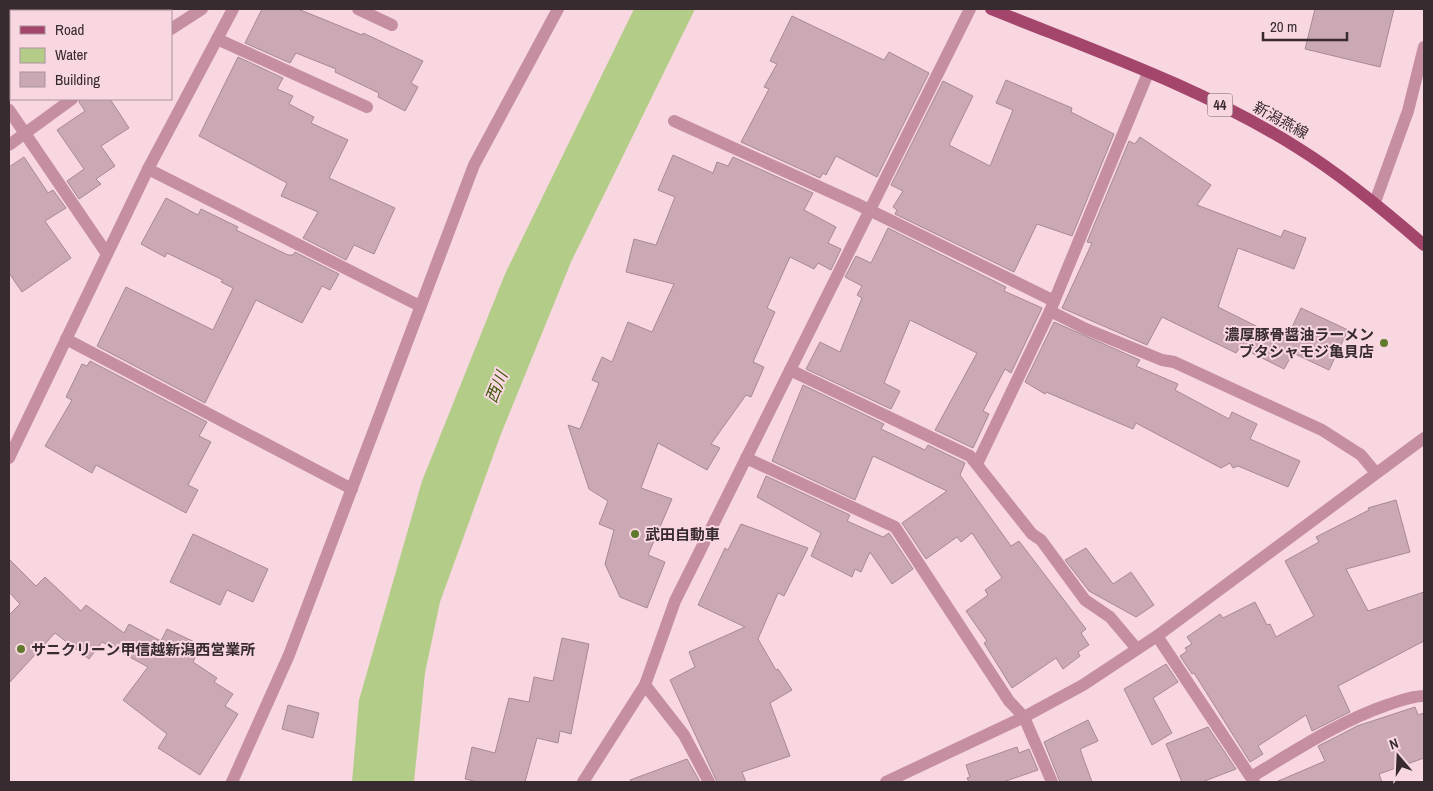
<svg xmlns="http://www.w3.org/2000/svg" width="1433" height="791" viewBox="0 0 1433 791" font-family="'Archivo Narrow','Noto Sans JP',sans-serif">
<rect width="100%" height="100%" fill="#f8d7e1"/>
<path fill="#b3cd88" d="M634 9H695L571 262 501 434 440 602 425 673 414 782H352L359 700 422 481 505 274Z"/>
<g fill="#caa9b4" stroke="#a88993">
<path d="M262 9H298L362 35 363 33 423 61 411 83 418 87 405 111 378 97 379 93 335 72 336 69 296 53 290 63 245 43Z"/>
<path d="M1315 9H1394L1380 67 1305 49Z"/>
<path d="M792 16 884 60 889 52 929 73 877 177 836 156 826 175 823 173 820 178 741 142 769 89 764 87 777 64 770 61Z"/>
<path d="M238 57 283 78 277 89 293 96 289 104 314 117 311 123 348 140 329 178 395 208 374 254 354 245 346 260 303 238 318 212 281 196 287 183 199 136Z"/>
<path d="M1006 80 1072 108 1071 112 1114 134 1072 236 1037 224 1014 272 895 214 897 210 893 207 903 191 891 185 943 81 973 96 949 145 990 166 1013 110 996 103Z"/>
<path d="M80 99H110L129 128 101 146 115 166 96 179 101 184 79 199 67 181 84 169 57 130 85 111 79 102Z"/>
<path d="M1140 137 1211 185 1197 205 1281 237 1284 230 1306 238 1294 269 1238 248 1218 307 1266 331 1267 328 1287 338 1301 308 1348 330 1329 370 1293 353 1284 369 1240 347 1236 353 1162 317 1147 345 1062 308 1092 243 1087 242 1129 141 1135 144Z"/>
<path d="M673 155 713 173 717 162 728 166 733 157 813 193 804 210 836 227 828 243 841 249 831 270 818 263 814 269 790 257 767 308 775 312 753 362 764 367 751 397 746 395 711 444 720 448 707 470 658 443 641 488 672 499 648 555 665 562 647 608 620 597 605 564 614 530 599 524 608 501 589 489 568 425 580 429 599 383 592 380 602 357 612 362 628 322 652 332 674 284 626 272 634 239 656 245 675 197 658 190Z"/>
<path d="M24 157 48 193 53 190 66 208 45 221 71 258 22 292 9 273V167Z"/>
<path d="M166 198 198 215 201 209 238 227 236 230 288 255H293L295 252 339 274 330 290 322 286 302 323 256 300 205 403 97 346 126 287 213 330 233 288 221 282 223 280 167 253 165 257 141 244Z"/>
<path d="M888 228 1006 287 1004 291 1042 308 1011 373 1005 369 983 411 989 414 973 448 935 430 977 353 910 320 884 383 900 391 891 409 806 369 820 342 840 352 862 298 857 295 862 286 845 277 856 256 871 263Z"/>
<path d="M1054 322 1140 360 1136 366 1178 384 1175 390 1229 419 1232 412 1257 424 1250 439 1300 461 1288 487 1238 466 1233 468 1230 463 1221 468 1136 423 1133 429 1046 392 1045 394 1025 382Z"/>
<path d="M90 361 207 422 199 436 211 442 188 485 198 490 186 513 96 465 92 473 45 446 72 400 66 397 82 364 87 366Z"/>
<path d="M803 385 884 424 881 429 925 450 928 445 965 463 960 475 1011 546 1019 541 1086 629 1081 633 1089 645 1078 652 1080 656 1063 669 1056 658 1012 688 984 643 987 641 966 611 988 595 985 590 1002 578 972 533 961 542 957 537 926 559 902 523 947 491 873 456 855 500 772 461Z"/>
<path d="M766 476 850 515 847 521 883 537 889 533 913 569 892 584 870 552 861 572 855 569 852 577 811 556 821 533 757 497Z"/>
<path d="M1396 500 1410 552 1346 569 1368 611 1424 592V641L1338 686 1350 712 1312 731 1306 715 1258 746 1263 754 1250 762 1194 673 1192 674 1180 656 1187 651 1185 648 1192 644 1187 637 1220 614 1223 618 1255 602 1267 625 1270 624 1276 637 1314 616 1285 561 1319 542 1316 537 1369 510 1368 508Z"/>
<path d="M741 524 808 548 784 596 778 593 758 639 776 670 778 669 792 690 770 703 790 756 742 772 746 782H717L670 680 695 667 689 652 745 627 698 605 725 548 728 550Z"/>
<path d="M193 534 268 569 253 602 227 590 220 605 170 582Z"/>
<path d="M1086 548 1113 584 1131 572 1154 605 1136 617 1089 591 1065 560Z"/>
<path d="M9 559 36 586 45 577 81 611 86 605 124 633 129 624 161 641 167 629 201 645 193 662 217 678 214 682 233 694 225 706 238 714 200 775 158 748 167 734 123 700 148 667 102 642 89 659 55 633 9 683V615L20 604 9 592Z"/>
<path d="M562 638 589 644 571 734 560 731 558 743 537 738 525 782H478L465 779 472 747 495 753 509 698 529 702 534 677 553 681Z"/>
<path d="M1166 664 1178 682 1153 698 1172 733 1152 745 1124 689Z"/>
<path d="M288 705 319 713 313 738 282 729Z"/>
<path d="M1415 707 1418 715 1424 713V758L1379 774 1382 782H1276L1325 761 1318 746 1338 736 1357 726Z"/>
<path d="M1088 720 1098 741 1080 749 1092 782H1060L1044 742Z"/>
<path d="M1208 727 1236 769 1202 782H1182L1166 744Z"/>
<path d="M1017 747 1019 753 1029 749 1038 770 1003 782H969L967 778 970 777 966 765Z"/>
<path d="M687 759 700 782H631L630 780Z"/>
</g>
<g fill="none" stroke-linecap="round" stroke-linejoin="round">
<g stroke="#c58ea1" stroke-width="12">
<path d="M358 9 392 25"/>
<path d="M9 12 13 9"/>
<path d="M171 29 202 9"/>
<path d="M217 39 367 107"/>
<path d="M9 110 107 254"/>
<path d="M674 121 855 203 1054 301"/>
<path d="M9 145 72 99"/>
<path d="M148 169 420 306"/>
<path d="M1375 202 1408 111 1424 47"/>
<path d="M1050 311 1086 329 1162 360 1174 362 1322 430 1361 455 1376 473"/>
<path d="M66 339 352 489"/>
<path d="M790 370 970 456 1032 534 1041 540 1085 600 1110 617 1137 649"/>
<path d="M9 458 148 169 233 9"/>
<path d="M746 458 895 527 1009 701 1024 717 1052 782"/>
<path d="M977 464 1050 311 1148 73"/>
<path d="M1157 636 1254 782"/>
<path d="M645 685 684 735 709 782"/>
<path d="M1251 777C1295 751 1338 722 1387 705 1400 701 1411 696 1424 696"/>
<path d="M232 782 289 655 474 165 558 9"/>
<path d="M583 782 645 685 675 601 970 9"/>
<path d="M886 782 1024 717 1083 685 1157 636 1424 438"/>
</g>
<path stroke="#a4456c" stroke-width="12" d="M991 9C1095 51 1203 88 1298 148 1343 176 1384 210 1424 245"/>
</g>
<g fill="#60792c" stroke="#f8d7e1" stroke-width="2">
<circle cx="1384" cy="343" r="5"/>
<circle cx="635" cy="534" r="5"/>
<circle cx="21" cy="649" r="5"/>
</g>
<g text-anchor="middle" dominant-baseline="central" stroke-width="4" stroke-linejoin="round" paint-order="stroke">
<rect fill="#f8d7e1" stroke="#725f64" stroke-width="1" x="1207.5" y="93.5" width="25" height="23" rx="4"/>
<g font-size="14" font-weight="bold" fill="#382b2f">
<text x="1220" y="105">44</text>
</g>
<g font-size="15" fill="#382b2f" stroke="#f8d7e1">
<text transform="translate(1281 120) rotate(29)">新潟燕線</text>
</g>
<g font-size="15" font-weight="bold" fill="#382b2f" stroke="#f8d7e1" text-anchor="start">
<text x="1374" y="334" text-anchor="end">濃厚豚骨醤油ラーメン<tspan x="1374" dy="17">ブタシャモジ亀貝店</tspan></text>
<text x="645" y="534">武田自動車</text>
<text x="31" y="649">サニクリーン甲信越新潟西営業所</text>
</g>
<g font-size="16" font-style="italic" fill="#405609" stroke="#f8d7e1">
<text transform="translate(496 387) rotate(-68)">西川</text>
</g>
</g>
<rect width="1433" height="791" fill="none" stroke="#382b2f" stroke-width="20"/>
<rect x="10" y="10" width="162" height="90" fill="#f8d7e1" stroke="#ab929a"/>
<rect x="20" y="26" width="25" height="8" fill="#a4456c" stroke="#ab929a"/>
<text x="55" y="35" font-size="15" fill="#382b2f">Road</text>
<rect x="20" y="48" width="25" height="15" fill="#b3cd88" stroke="#ab929a"/>
<text x="55" y="60" font-size="15" fill="#382b2f">Water</text>
<rect x="20" y="72" width="25" height="15" fill="#caa9b4" stroke="#ab929a"/>
<text x="55" y="85" font-size="15" fill="#382b2f">Building</text>
<g transform="translate(1398 756) rotate(341)" stroke="#f8d7e1" stroke-width="4" paint-order="stroke">
<path d="M0-4L9 19L0 12L-9 19Z" fill="#382b2f"/>
<text y="-8" font-size="14" font-weight="bold" text-anchor="middle" fill="#382b2f">N</text>
</g>
<path d="M1263 32v8h84v-8" fill="none" stroke="#382b2f" stroke-width="2.5"/>
<text x="1270" y="32" font-size="15" fill="#382b2f" stroke="#f8d7e1" stroke-width="4" paint-order="stroke">20 m</text>
</svg>
